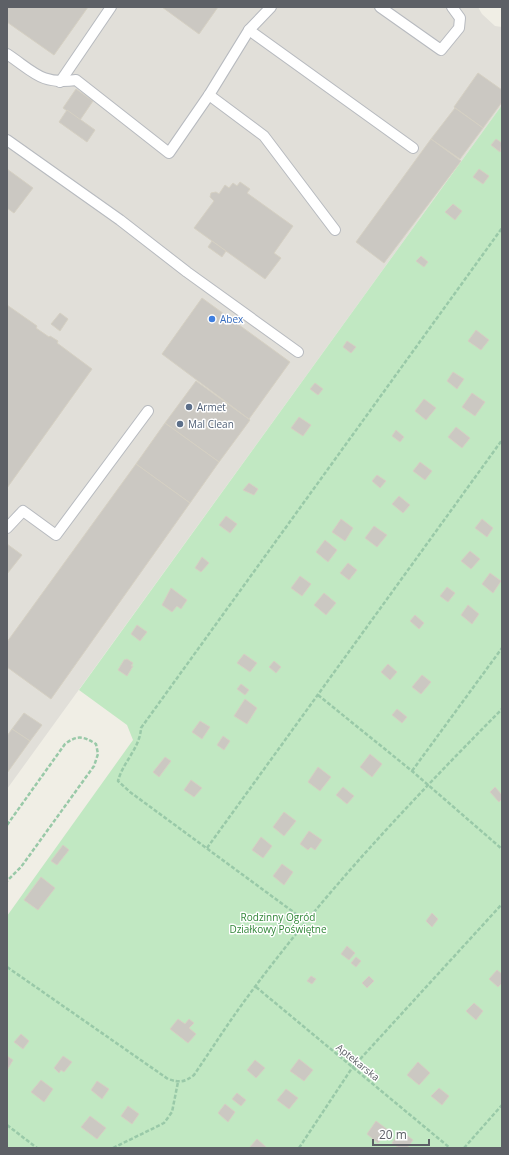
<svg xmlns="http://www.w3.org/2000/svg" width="509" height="1155" viewBox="0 0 509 1155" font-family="'Open Sans',sans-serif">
<rect width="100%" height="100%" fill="#f0eee5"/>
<path fill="#e1dfd9" d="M7 7H478L482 14 495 26 502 27V105L7 789Z"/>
<path fill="#c1e8c2" d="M502 105V1148H7V916L133 740 127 725 79 690Z"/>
<g fill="#cbc8c2" stroke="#d5d0c3">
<path d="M7 7H88L54 55 7 22Z"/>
<path d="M162 7H218L199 34Z"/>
<path d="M478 73 502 90V102L483 128 454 107Z"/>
<path d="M76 89 93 101 80 120 63 108Z"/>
<path d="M455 108 483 128 460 159 431 139Z"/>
<path d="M67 110 95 130 87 142 59 122Z"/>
<path d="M431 139 461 161 384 263 356 242Z"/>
<path d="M496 139 502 143 500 152 491 145Z"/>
<path d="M7 169 33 188 14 213 7 208Z"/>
<path d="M479 169 489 176 483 184 473 177Z"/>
<path d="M240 182 250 189 247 193 293 226 274 253 281 258 265 279 194 228 214 201 210 197 211 193 216 192 219 194 225 185 229 188 233 183 237 186Z"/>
<path d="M453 204 462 211 455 220 445 212Z"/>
<path d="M212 241 226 251 222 257 208 247Z"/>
<path d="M421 256 428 262 424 267 416 261Z"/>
<path d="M202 298 290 362 249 419 162 354Z"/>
<path d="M7 305 37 326 36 328 49 337 50 336 58 341 57 343 92 369 7 488Z"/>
<path d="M60 313 68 319 60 331 51 324Z"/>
<path d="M476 330 489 340 481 350 468 341Z"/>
<path d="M347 341 356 347 351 353 343 347Z"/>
<path d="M453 372 464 379 457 389 447 381Z"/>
<path d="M196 381 250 420 219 462 165 423Z"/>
<path d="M315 383 323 389 318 395 310 389Z"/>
<path d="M472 393 485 402 475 416 462 407Z"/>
<path d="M424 399 436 408 426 420 415 411Z"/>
<path d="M299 417 311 425 303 436 291 428Z"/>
<path d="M165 423 219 462 190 503 136 464Z"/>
<path d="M456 427 470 438 462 448 448 437Z"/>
<path d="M396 430 404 437 400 442 392 436Z"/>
<path d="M420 462 432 471 425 480 413 471Z"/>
<path d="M136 464 190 503 51 699 7 667V642Z"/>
<path d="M377 475 386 481 380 488 372 481Z"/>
<path d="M249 483 258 489 254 495 243 490Z"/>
<path d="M399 496 410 505 403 513 392 504Z"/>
<path d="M226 516 237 524 230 533 219 525Z"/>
<path d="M341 519 353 528 345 541 332 532Z"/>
<path d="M482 519 493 528 487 537 475 528Z"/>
<path d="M374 526 387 535 377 547 365 538Z"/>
<path d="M325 540 337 550 328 562 316 552Z"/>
<path d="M7 544 22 555 7 574Z"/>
<path d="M470 551 480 559 471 569 461 561Z"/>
<path d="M202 557 209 563 201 572 195 568Z"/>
<path d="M348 563 357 570 349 580 340 573Z"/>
<path d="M490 573 501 581 493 593 482 584Z"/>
<path d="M300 576 311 584 302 596 291 588Z"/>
<path d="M447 587 455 593 448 602 440 596Z"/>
<path d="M171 588 187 600 181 609 177 606 172 612 162 605Z"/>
<path d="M324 593 336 603 326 615 314 605Z"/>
<path d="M468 605 479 614 472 624 461 615Z"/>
<path d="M415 615 424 623 419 629 410 621Z"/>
<path d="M137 625 147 632 140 641 131 634Z"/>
<path d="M244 654 257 663 250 672 237 663Z"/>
<path d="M127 659 133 663 131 666H133L127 676 118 670 124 660Z"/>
<path d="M274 661 281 667 276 673 269 667Z"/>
<path d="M388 664 397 672 390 680 381 672Z"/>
<path d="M422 675 431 682 421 694 412 687Z"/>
<path d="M241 684 249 690 245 695 237 689Z"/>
<path d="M245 699 257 708 247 724 234 716Z"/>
<path d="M397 709 407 717 402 723 392 715Z"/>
<path d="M24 713 42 725 30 741 12 729Z"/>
<path d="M200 721 210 727 202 739 192 732Z"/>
<path d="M12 729 30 741 7 773V736Z"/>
<path d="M223 736 230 741 224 750 217 745Z"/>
<path d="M370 754 382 764 372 777 360 767Z"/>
<path d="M165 757 171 761 159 777 153 772Z"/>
<path d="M318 767 331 777 320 791 308 782Z"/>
<path d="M191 780 202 788 194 797 184 790Z"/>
<path d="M343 787 354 796 347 804 336 795Z"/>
<path d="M495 787 502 795V799L499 802 490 792Z"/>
<path d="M284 812 296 821 284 836 273 827Z"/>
<path d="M309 831 322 840 315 850 311 847 308 850 300 844Z"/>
<path d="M261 837 272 846 263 858 252 850Z"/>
<path d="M63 845 69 850 57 865 51 861Z"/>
<path d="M282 864 293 872 284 885 273 876Z"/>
<path d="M41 877 55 888 38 910 24 900Z"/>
<path d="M432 913 438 919 432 927 426 921Z"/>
<path d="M347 946 355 953 349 960 341 954Z"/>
<path d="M356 957 361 961 356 967 351 963Z"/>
<path d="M497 970 502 974V983L498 987 489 979Z"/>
<path d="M311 976 316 979 312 984 307 981Z"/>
<path d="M369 976 374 981 367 988 362 983Z"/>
<path d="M474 1003 483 1011 476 1020 466 1011Z"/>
<path d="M178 1019 185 1024 189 1019 194 1023 189 1028 196 1034 188 1043 170 1029Z"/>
<path d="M21 1034 29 1041 23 1049 14 1042Z"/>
<path d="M7 1056 13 1060 7 1070Z"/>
<path d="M63 1056 72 1062 64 1072 61 1070 59 1073 54 1068Z"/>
<path d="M299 1059 313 1070 304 1081 290 1071Z"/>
<path d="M255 1060 265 1068 256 1078 247 1070Z"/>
<path d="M418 1062 430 1073 419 1085 407 1075Z"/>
<path d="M41 1080 53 1089 44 1102 31 1092Z"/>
<path d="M97 1081 109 1089 102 1099 91 1090Z"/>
<path d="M439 1088 449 1096 442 1105 431 1096Z"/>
<path d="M286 1089 298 1098 289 1109 277 1100Z"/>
<path d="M237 1093 246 1100 241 1106 232 1099Z"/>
<path d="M225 1104 235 1112 228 1122 218 1113Z"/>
<path d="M128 1106 139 1114 132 1124 121 1116Z"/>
<path d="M90 1116 106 1128 97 1139 81 1127Z"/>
<path d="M376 1121 388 1130 378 1143 367 1134Z"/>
<path d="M401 1131 413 1140 407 1148H399L392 1143Z"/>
<path d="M257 1139 266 1147 264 1148H249Z"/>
</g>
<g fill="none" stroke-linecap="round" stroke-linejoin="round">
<defs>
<g id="service">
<path d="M380 7 441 50 459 28 460 18 452 7"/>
<path d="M249 30 413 148"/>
<path d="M7 54C34 72 41 85 76 80L169 153 209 95 249 30 271 7"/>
<path d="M60 82 111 7"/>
<path d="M209 95 264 136 335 230"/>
<path d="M7 140 120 220 187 272 298 352"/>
<path d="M7 528 23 511 56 535 148 411"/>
</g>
</defs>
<use href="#service" stroke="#b7babf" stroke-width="12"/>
<g stroke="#99c9a8" stroke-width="2.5" stroke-dasharray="4 2" stroke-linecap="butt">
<path d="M318 695 412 771 502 849"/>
<path d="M412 771 502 648"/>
<path d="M7 825 65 744C77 735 83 736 96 744L98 754 94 766 21 867 7 881"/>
<path d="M207 848 502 440"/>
<path d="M307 922 130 792 118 781C123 762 140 748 141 728L502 228"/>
<path d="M7 967 168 1079C180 1083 185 1082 194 1075 209 1053 223 1031 238 1010 316 901 409 803 502 709"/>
<path d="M256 987 450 1148"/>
<path d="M7 1125 37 1148"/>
<path d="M113 1148 164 1123 172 1112 178 1082"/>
<path d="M299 1148 352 1068 502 904"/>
<path d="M464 1148 502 1105"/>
</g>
<use href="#service" stroke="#fff" stroke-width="10"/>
</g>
<circle fill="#3f7fe0" stroke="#fff" stroke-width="1.5" cx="212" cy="319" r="4"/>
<g fill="#5c6f8a" stroke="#fff" stroke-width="1.5">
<circle cx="189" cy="407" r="4"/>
<circle cx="180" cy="424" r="4"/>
</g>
<g text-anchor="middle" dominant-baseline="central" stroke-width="3" stroke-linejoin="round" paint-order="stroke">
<g font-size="10" fill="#366cbe" stroke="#fff" text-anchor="start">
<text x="220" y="319">Abex</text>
</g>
<g font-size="10" fill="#4e5e75" stroke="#fff" text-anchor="start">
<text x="197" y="407">Armet</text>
<text x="188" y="424">Mal Clean</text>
</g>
<g font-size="10" fill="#328739" stroke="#fff">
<text x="278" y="917">Rodzinny Ogród<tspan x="278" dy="12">Działkowy Poświętne</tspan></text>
</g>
<g font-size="10" fill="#5d6066" stroke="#fff">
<text transform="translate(358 1062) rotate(39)">Aptekarska</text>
</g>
</g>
<rect width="509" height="1155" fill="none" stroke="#5d6066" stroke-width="16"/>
<path d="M373 1139v6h56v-6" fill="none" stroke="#5d6066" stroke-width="2"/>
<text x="379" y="1139" font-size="12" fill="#5d6066" stroke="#ffffff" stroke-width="3" paint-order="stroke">20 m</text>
</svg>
